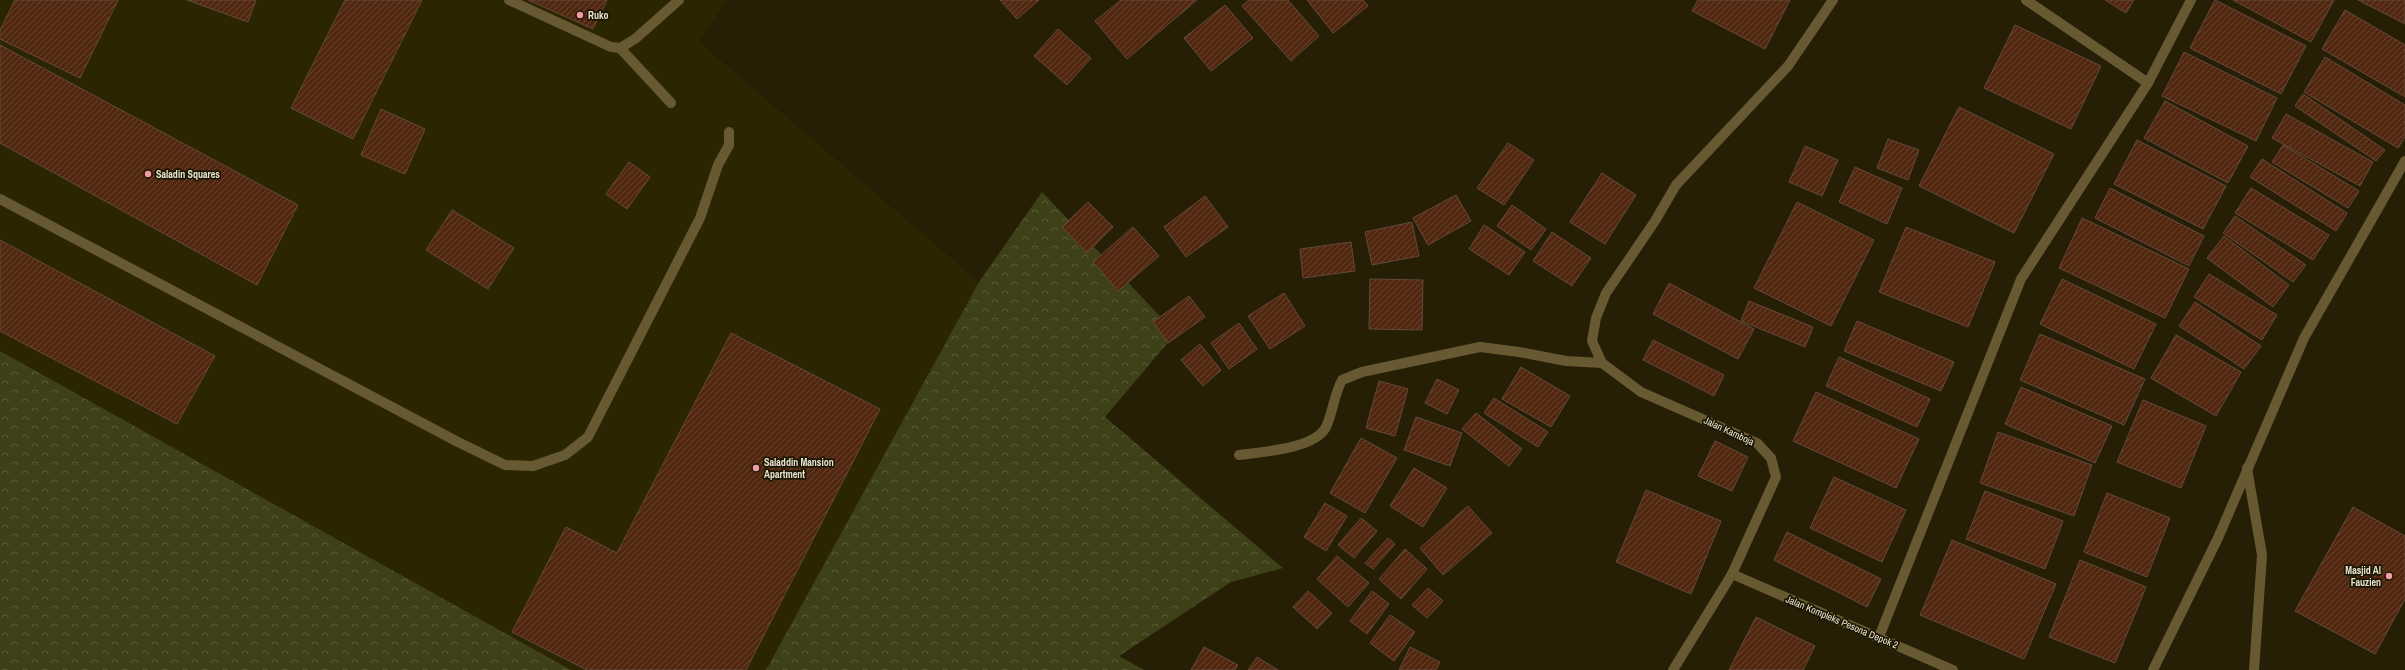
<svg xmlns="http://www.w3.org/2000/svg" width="2405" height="670" viewBox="0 0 2405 670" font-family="'Archivo Narrow',sans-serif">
<defs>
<pattern id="forest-crowns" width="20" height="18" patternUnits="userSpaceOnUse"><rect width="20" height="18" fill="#3e4117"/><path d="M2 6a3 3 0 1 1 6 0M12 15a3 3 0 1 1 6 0" fill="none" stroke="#5a5c38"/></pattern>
<pattern id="building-hatch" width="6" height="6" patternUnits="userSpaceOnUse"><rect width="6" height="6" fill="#512710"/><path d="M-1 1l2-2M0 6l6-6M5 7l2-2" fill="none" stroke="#6a4632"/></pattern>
</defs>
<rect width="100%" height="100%" fill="#261f06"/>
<path fill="#2c2502" d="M0 0H727L699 42 979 282 766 670H571L0 351Z"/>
<g fill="url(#forest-crowns)">
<path d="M1042 192 1176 333 1105 417 1283 568 1231 582 1119 656 1144 670H766L979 282Z"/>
<path d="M0 351 571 670H0Z"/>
</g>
<g fill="url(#building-hatch)" stroke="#63493c">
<path d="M15 0H118L80 78 0 39V30Z"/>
<path d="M187 0H256L248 22Z"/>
<path d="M345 0H422L353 139 291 108Z"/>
<path d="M528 0H607L593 29Z"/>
<path d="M1000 0H1039L1017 19Z"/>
<path d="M1121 0H1197L1127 59 1095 21Z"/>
<path d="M1249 0H1288L1319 36 1291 61 1242 6Z"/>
<path d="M1307 0H1363L1368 6 1333 33Z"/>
<path d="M1698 0H1790L1765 49 1692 11Z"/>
<path d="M2105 0H2134L2126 13Z"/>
<path d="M2215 0 2306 46 2281 94 2190 48Z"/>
<path d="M2233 0H2334L2311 42Z"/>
<path d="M2358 0H2405V24Z"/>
<path d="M1225 5 1253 38 1211 71 1184 38Z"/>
<path d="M2345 10 2405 45V97L2322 49Z"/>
<path d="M2015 25 2101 66 2071 129 1984 88Z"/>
<path d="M1058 29 1091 58 1067 85 1034 56Z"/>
<path d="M0 45 298 205 257 285 0 143Z"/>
<path d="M2184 52 2277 98 2256 141 2162 96Z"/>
<path d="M2325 57 2405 105V137L2398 148 2304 92Z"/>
<path d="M2303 94 2385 150 2376 161 2295 106Z"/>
<path d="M2165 101 2248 146 2228 183 2144 138Z"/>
<path d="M1959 107 2054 154 2014 233 1919 186Z"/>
<path d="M381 109 425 129 405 174 361 155Z"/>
<path d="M2286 114 2373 162 2360 186 2272 138Z"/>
<path d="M1888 139 1919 150 1908 180 1877 168Z"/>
<path d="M2137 140 2226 186 2203 229 2114 184Z"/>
<path d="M1508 143 1534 160 1504 205 1477 188Z"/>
<path d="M2283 145 2359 191 2348 208 2272 162Z"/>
<path d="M1805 146 1838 160 1822 196 1789 182Z"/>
<path d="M2262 159 2347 213 2336 231 2250 177Z"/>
<path d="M629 162 650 177 627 209 606 194Z"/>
<path d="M1855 167 1902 188 1887 224 1839 202Z"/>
<path d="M1602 173 1636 195 1605 244 1570 222Z"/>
<path d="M2110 188 2204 236 2189 266 2095 218Z"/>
<path d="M2251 188 2329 235 2313 260 2235 213Z"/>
<path d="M1456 195 1471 221 1428 245 1413 218Z"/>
<path d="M1205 196 1228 227 1186 257 1164 227Z"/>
<path d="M1088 202 1113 227 1087 253 1062 227Z"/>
<path d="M1797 202 1874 240 1831 326 1754 288Z"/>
<path d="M1512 205 1546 229 1531 250 1497 226Z"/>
<path d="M452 210 514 248 488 289 426 250Z"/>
<path d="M2235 216 2306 265 2293 282 2223 233Z"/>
<path d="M2082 218 2189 269 2165 318 2059 268Z"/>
<path d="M1412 222 1419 256 1372 265 1365 232Z"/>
<path d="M1484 225 1525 252 1509 275 1469 249Z"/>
<path d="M1133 227 1159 256 1118 291 1093 262Z"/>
<path d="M1906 227 1995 262 1968 327 1879 292Z"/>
<path d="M1552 232 1591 258 1572 286 1533 261Z"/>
<path d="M2224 236 2289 285 2273 307 2207 258Z"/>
<path d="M0 240 215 356 177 424 0 331Z"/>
<path d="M1351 242 1355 271 1303 278 1300 249Z"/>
<path d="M2209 274 2277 315 2262 340 2194 297Z"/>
<path d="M1370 279 1423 280 1422 330 1369 329Z"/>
<path d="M2062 279 2156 324 2134 369 2040 324Z"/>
<path d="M1669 283 1754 329 1738 359 1653 314Z"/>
<path d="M1284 293 1305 326 1270 349 1248 316Z"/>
<path d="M1189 296 1205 317 1168 343 1153 322Z"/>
<path d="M1749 301 1813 327 1805 347 1741 321Z"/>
<path d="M2195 302 2261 346 2244 369 2179 326Z"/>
<path d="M1857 321 1954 362 1941 391 1844 351Z"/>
<path d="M1239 323 1257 349 1229 369 1211 343Z"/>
<path d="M731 333 880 409 746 670H587L512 632 566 527 617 553Z"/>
<path d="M2040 334 2145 379 2124 425 2020 380Z"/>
<path d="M2176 335 2241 372 2216 416 2151 378Z"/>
<path d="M1653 340 1724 375 1714 396 1643 360Z"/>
<path d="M1200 344 1221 370 1203 386 1181 360Z"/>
<path d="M1839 357 1930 399 1917 427 1826 386Z"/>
<path d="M1521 367 1570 396 1551 427 1502 399Z"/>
<path d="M1437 379 1459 390 1447 414 1425 403Z"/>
<path d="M1379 381 1408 389 1395 436 1366 428Z"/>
<path d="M2021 387 2112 426 2095 463 2005 424Z"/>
<path d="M1816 392 1919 439 1896 488 1793 441Z"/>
<path d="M1494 398 1548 432 1538 447 1484 413Z"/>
<path d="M2143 400 2206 426 2181 488 2117 462Z"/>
<path d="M1476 413 1522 449 1509 466 1462 429Z"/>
<path d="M1416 417 1462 433 1450 466 1404 450Z"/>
<path d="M1998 432 2092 465 2074 516 1980 483Z"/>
<path d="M1361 438 1397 458 1365 513 1330 493Z"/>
<path d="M1715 441 1748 457 1732 491 1698 476Z"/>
<path d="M1414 468 1447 488 1423 527 1390 506Z"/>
<path d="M1834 477 1906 510 1882 562 1810 528Z"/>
<path d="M1646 490 1721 521 1691 594 1616 562Z"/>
<path d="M1985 491 2063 521 2045 569 1966 539Z"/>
<path d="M2107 493 2170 518 2147 577 2084 552Z"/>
<path d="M1325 503 1347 516 1326 551 1304 537Z"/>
<path d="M1468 506 1492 533 1443 575 1420 548Z"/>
<path d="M2353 507 2405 536V599L2375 654 2295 611Z"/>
<path d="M1361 518 1377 531 1354 558 1338 545Z"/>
<path d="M1787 532 1881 579 1867 607 1774 560Z"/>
<path d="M1388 538 1395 544 1373 569 1365 563Z"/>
<path d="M1952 540 2056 584 2024 659 1920 615Z"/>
<path d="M1405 549 1427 569 1401 599 1379 579Z"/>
<path d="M1337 556 1369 583 1348 607 1317 579Z"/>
<path d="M2080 560 2146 587 2115 663 2049 637Z"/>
<path d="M1428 588 1443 601 1427 618 1412 605Z"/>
<path d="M1308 591 1332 613 1317 629 1293 607Z"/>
<path d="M1372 591 1389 604 1367 634 1350 621Z"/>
<path d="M1390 615 1415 632 1394 661 1370 643Z"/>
<path d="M1756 617 1815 646 1803 670H1729Z"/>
<path d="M1204 647 1238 665 1235 670H1191Z"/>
<path d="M1410 647 1440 662 1436 670H1399Z"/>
<path d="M1257 657 1278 670H1248Z"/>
</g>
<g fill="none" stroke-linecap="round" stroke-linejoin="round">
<g stroke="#675a32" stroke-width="10">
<path d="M509 0 611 47 620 48 671 103"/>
<path d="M0 199 456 441 505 465 533 466 565 455 588 437 700 218 718 165 729 145V132"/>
</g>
<g stroke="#675a32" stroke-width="10">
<path d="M2026 0 2148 83"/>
<path d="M620 48 635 39 679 0"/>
<path d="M1239 455C1261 452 1315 449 1326 427 1333 412 1334 395 1342 380L1362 372 1480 347 1519 352 1566 361 1602 363"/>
<path d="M2247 468 2262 555 2254 670"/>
<path d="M1732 574 1953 670"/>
<path d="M1879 637 2021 279 2148 83 2191 0"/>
<path d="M1673 670 1732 574 1776 477 1771 458 1757 443 1641 392 1602 363 1592 341 1596 318 1606 293 1655 221 1676 185 1788 66 1833 0"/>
<path d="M2153 670 2218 538 2304 338 2405 161"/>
</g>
</g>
<g fill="#f39aa9" stroke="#1c1600" stroke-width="1.5">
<circle cx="580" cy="15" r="4"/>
<circle cx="148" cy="174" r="4"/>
<circle cx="756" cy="468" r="4"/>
<circle cx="2389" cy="576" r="4"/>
</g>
<g text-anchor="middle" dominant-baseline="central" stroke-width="3.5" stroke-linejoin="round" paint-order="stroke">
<g font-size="10" font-weight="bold" fill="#e9e5d6" stroke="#1c1600" text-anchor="start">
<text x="588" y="15">Ruko</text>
<text x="156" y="174">Saladin Squares</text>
<text x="764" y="462">Saladdin Mansion<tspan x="764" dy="12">Apartment</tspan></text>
<text x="2381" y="570" text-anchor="end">Masjid Al<tspan x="2381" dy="12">Fauzien</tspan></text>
</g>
<g font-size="10" fill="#e9e5d6" stroke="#1c1600">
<text transform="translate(1729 431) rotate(25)">Jalan Kamboja</text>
<text transform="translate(1842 622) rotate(23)">Jalan Kompleks Pesona Depok 2</text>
</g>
</g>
</svg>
